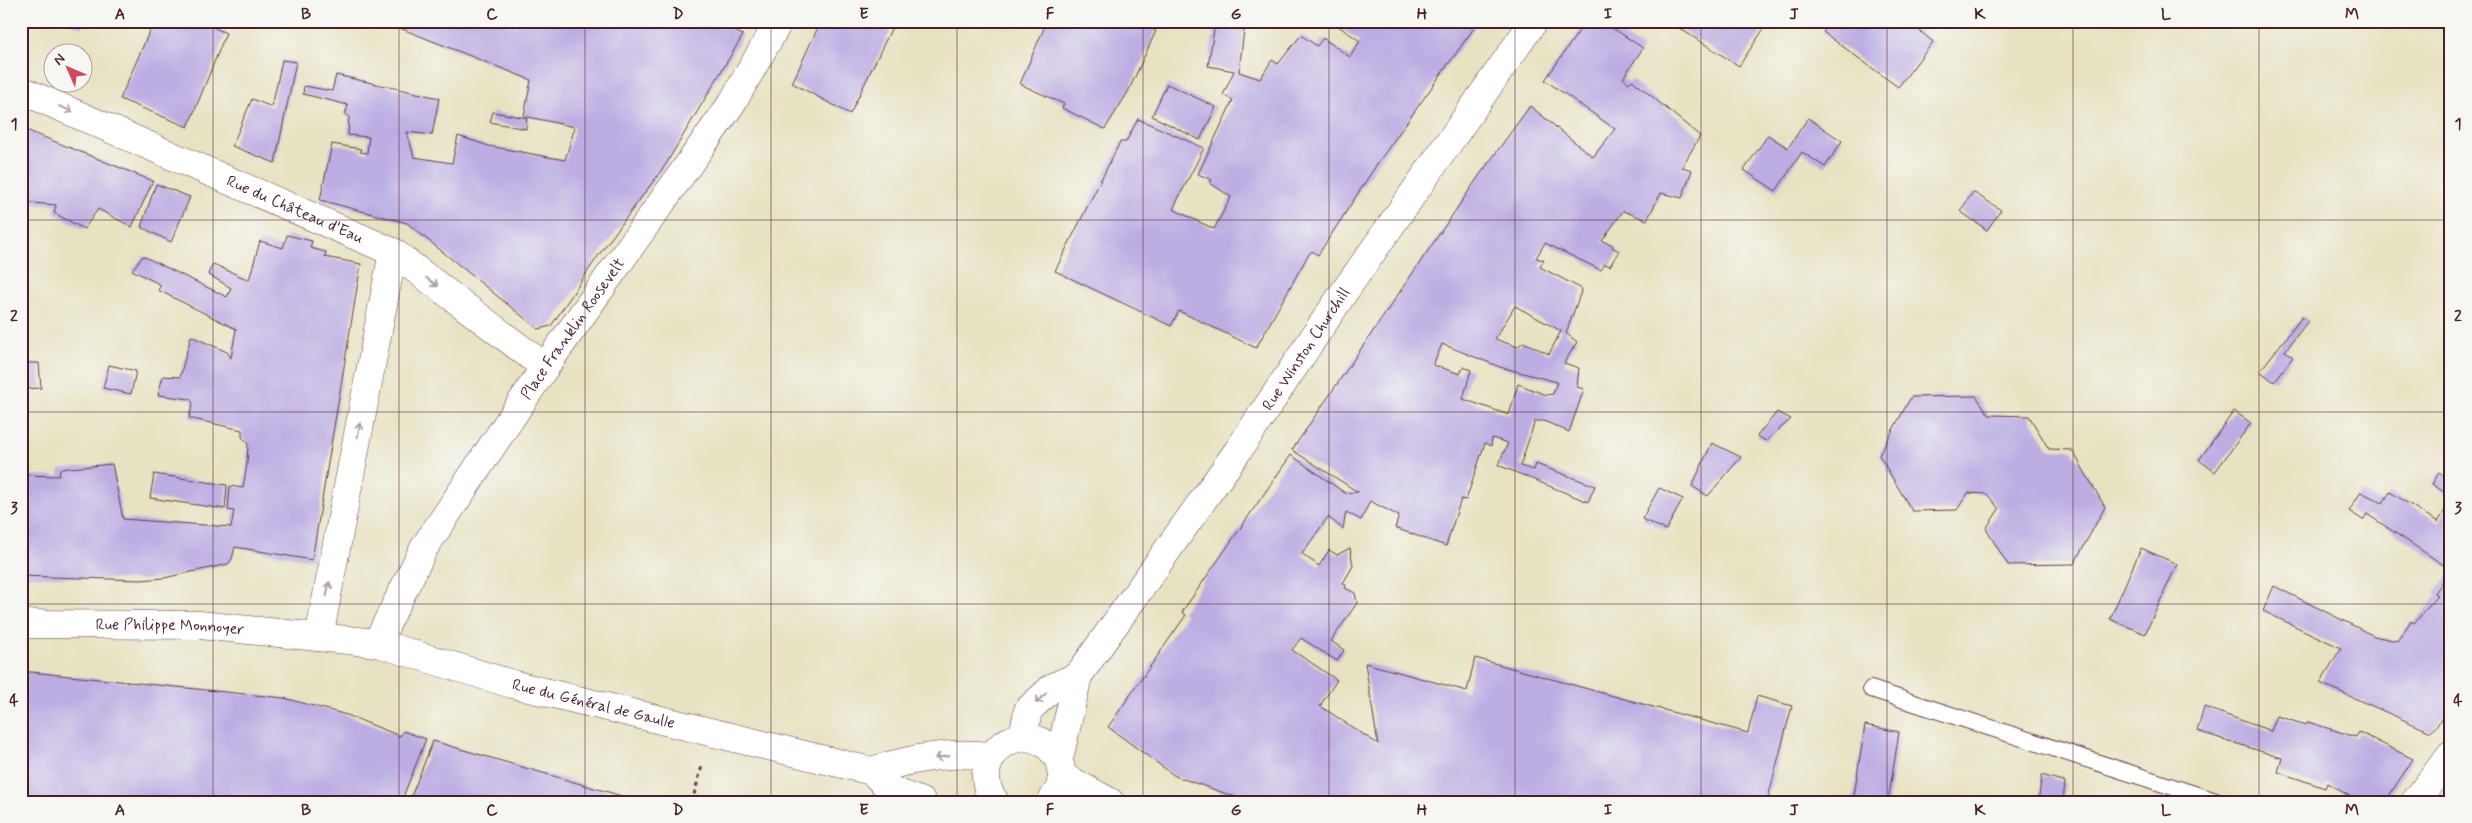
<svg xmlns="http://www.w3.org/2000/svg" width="2472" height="823" viewBox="0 0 2472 823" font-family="Mynerve,sans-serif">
<rect width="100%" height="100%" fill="#f6f6f2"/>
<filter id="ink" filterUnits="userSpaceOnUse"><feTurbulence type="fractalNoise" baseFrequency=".02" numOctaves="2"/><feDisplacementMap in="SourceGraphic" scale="10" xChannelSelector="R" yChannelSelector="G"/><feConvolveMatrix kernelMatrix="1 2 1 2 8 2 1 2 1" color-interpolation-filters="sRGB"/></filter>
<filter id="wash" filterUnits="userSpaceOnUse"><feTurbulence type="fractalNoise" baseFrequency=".0096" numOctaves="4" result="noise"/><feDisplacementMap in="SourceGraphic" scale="20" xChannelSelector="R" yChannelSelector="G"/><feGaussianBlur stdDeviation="1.12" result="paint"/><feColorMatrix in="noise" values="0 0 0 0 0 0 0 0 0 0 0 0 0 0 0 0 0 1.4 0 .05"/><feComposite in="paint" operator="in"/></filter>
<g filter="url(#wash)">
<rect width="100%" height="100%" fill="#e7e2c1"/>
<g id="blocks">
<g fill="#bcade3" fill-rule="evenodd">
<path d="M66 21H85L81 28Z"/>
<path d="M154 21H199L226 33 188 127 120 99Z"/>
<path d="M382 21H498L515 27 518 21H715L743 35 666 164 598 256 551 326 538 329 407 223 320 200 332 144 361 149 360 152 367 153 369 137 348 135 349 116 345 115 348 105 303 94 304 86 332 91 336 75 439 98 432 135 407 132 414 157 452 163 458 136 489 146 565 160 575 127 524 116 531 80Z"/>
<path d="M821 21H895L850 114 792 83Z"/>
<path d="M1047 21H1136L1156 31 1128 92 1105 129 1062 108 1064 104 1020 84Z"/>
<path d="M1224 21H1245L1239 72 1260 79 1272 60 1278 64 1301 35 1317 46 1323 38 1350 57 1360 41 1331 21H1361L1366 24 1369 21H1479L1377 164 1318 255 1312 251 1307 257 1256 348 1179 311 1171 326 1055 271 1120 142H1126L1138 119 1204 148 1173 209 1214 229 1231 197 1210 183 1212 180 1198 174 1233 100 1223 95 1234 71 1208 66 1215 24 1223 29Z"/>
<path d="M1586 21H1602L1643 48 1623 78 1629 83 1632 80 1700 136 1682 167 1692 170 1682 198 1661 193 1647 220 1623 211 1602 241 1613 245 1612 247 1619 251 1610 266 1605 264 1601 270 1545 243 1536 258 1544 260 1540 267 1582 289 1566 333 1577 342 1564 363 1579 368 1577 387 1584 389 1569 432 1544 421H1535L1520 466 1534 470 1536 464 1595 486 1588 502 1498 465 1508 443 1492 438 1491 446 1485 443 1466 500 1461 499 1446 546 1395 528 1399 516 1370 501 1361 520 1346 512 1343 529 1328 517 1302 554 1319 566 1329 550 1337 555 1350 548 1353 566 1343 583 1346 585 1345 588 1355 593 1357 603 1331 641 1344 650 1337 661 1301 638 1292 650 1337 680 1320 706 1378 744 1365 663 1467 691 1475 658 1748 733 1757 696 1792 706 1767 802H1250L1175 776 1108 727 1186 615 1182 612 1291 455 1345 493 1358 492 1292 450 1479 176 1530 106 1593 157 1615 129 1545 80ZM1515 306 1561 331 1549 354 1523 342 1518 347 1495 339ZM1442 344 1500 367 1557 382 1553 394 1546 395 1518 384 1509 415 1463 399 1471 370 1463 367 1460 374 1433 365Z"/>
<path d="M1668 21H1757L1765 27 1739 66Z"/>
<path d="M1833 21H1908L1933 42 1898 87 1823 32Z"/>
<path d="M282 60 296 62 275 163 232 146 252 99 272 107Z"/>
<path d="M1167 84 1216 107 1200 140 1152 116Z"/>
<path d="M493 112 527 118 526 129 490 122Z"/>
<path d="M1808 118 1842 141 1825 167 1802 152 1776 191 1744 170 1768 135 1788 148Z"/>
<path d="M21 128 153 181 132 227 98 209 84 229 54 213 56 205 21 202Z"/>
<path d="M156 184 190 197 171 242 141 227Z"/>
<path d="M1973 192 2001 210 1987 230 1960 211Z"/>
<path d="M287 235 312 241 310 248 326 252 325 257 361 264 312 560 235 547 232 559 228 564 164 578 141 580 21 576V475L59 476 60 469 112 464 123 519 231 527 234 511 228 510 230 486 243 488 247 464 248 443 242 437V430L189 418 193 403 190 399 158 395 163 376 180 377 191 336 227 352 231 358 236 329 158 290 161 285 132 270 143 256 227 297 231 288 208 274 213 264 249 280 260 241 283 248Z"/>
<path d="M2302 317 2308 321 2285 351 2293 357 2274 382 2260 371Z"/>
<path d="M21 363H39L41 388 21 389Z"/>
<path d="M109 365 136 371 131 394 103 388Z"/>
<path d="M1976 396 1989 415 2029 416 2049 449 2072 450 2105 507 2074 564 2008 565 1986 529 1999 509 1987 494 1968 493 1957 510 1912 511 1879 455 1911 397Z"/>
<path d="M2234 411 2251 423 2215 472 2199 460Z"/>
<path d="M1777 412 1791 419 1766 441 1757 436Z"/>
<path d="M1712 443 1741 457 1708 496 1692 486Z"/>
<path d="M2439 473 2451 481V497L2432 484Z"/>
<path d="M154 474 227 485 225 509 150 498Z"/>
<path d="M1659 488 1683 499 1666 530 1642 519Z"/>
<path d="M2361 492 2383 503 2390 492 2438 522 2446 509 2451 511V570L2367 514 2363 520 2349 511Z"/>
<path d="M2141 548 2177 564 2145 634 2110 619Z"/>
<path d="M2451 570V708L2431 732 2320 683 2341 648 2263 611 2274 586 2374 636 2397 641 2411 621 2414 623 2438 596 2435 593Z"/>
<path d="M21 671 284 698 347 715 400 736 403 731 426 739 401 802H21Z"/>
<path d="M2204 707 2271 731 2277 716 2306 725 2308 722 2356 737 2359 732 2413 759 2385 802H2360L2327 783 2325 788 2278 772 2282 758 2197 731Z"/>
<path d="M1865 725 1899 732 1888 802H1853Z"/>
<path d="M433 741 639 801V802H409Z"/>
<path d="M2042 775 2065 782 2063 802H2038Z"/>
</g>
</g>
</g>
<g filter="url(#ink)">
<use href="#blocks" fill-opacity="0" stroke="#623c42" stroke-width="1"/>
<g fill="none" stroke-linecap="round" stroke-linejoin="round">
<defs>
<path id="service" d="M1871 689 2219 802"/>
<g id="minor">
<path id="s1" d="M21 90 393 252 545 367"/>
<path d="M319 637 393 252"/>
<path id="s2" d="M377 643 424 548 545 367 732 103 779 21"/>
<path d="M2415 802 2451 754"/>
</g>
<g id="secondary">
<path id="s3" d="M21 624 200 625 377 643 512 684 871 771 893 791 922 802"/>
<path d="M1023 737 1028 710 1053 687 1078 676"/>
<path d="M871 771C909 759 951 751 990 756"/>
<path d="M1062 776 1110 802"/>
<path d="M995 802C966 763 1013 720 1046 745 1051 748 1055 755 1059 759"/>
<path id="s4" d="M1051 802 1060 788 1062 776 1059 759 1078 676 1237 452 1342 295 1534 21"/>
</g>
</defs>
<use href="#service" stroke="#623c42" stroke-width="18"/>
<use href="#minor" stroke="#623c42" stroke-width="29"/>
<use href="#secondary" stroke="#623c42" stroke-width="29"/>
<g stroke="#623c42" stroke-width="3" stroke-dasharray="4 4" stroke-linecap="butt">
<path d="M728 21 736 25"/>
<path d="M692 802 702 766"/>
</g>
<use href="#service" stroke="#fff" stroke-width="16"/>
<use href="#minor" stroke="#fff" stroke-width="28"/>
<use href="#secondary" stroke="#fff" stroke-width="28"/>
</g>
<defs><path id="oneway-shaft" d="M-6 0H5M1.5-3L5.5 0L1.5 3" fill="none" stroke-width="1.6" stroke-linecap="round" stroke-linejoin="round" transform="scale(1.25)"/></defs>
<g stroke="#ae9aa0">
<use href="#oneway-shaft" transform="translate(66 109) rotate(23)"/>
<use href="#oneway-shaft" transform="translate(432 282) rotate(37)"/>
<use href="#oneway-shaft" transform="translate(359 430) rotate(-79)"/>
<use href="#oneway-shaft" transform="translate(328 589) rotate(-79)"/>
<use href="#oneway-shaft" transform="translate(1041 698) rotate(137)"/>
<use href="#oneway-shaft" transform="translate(942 757) rotate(173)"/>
</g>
</g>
<path fill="none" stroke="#4a1f2b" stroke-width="1" stroke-opacity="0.55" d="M213 21V802M399 21V802M585 21V802M771 21V802M957 21V802M1143 21V802M1329 21V802M1515 21V802M1701 21V802M1887 21V802M2073 21V802M2259 21V802M21 220H2451M21 412H2451M21 604H2451"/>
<g text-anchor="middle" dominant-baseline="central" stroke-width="5" stroke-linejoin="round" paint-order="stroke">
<g font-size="16" fill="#4a1f2b" stroke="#f6f6f2">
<text stroke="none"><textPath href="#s1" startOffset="299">Rue du Château d'Eau</textPath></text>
<text stroke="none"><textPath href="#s2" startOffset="371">Place Franklin Roosevelt</textPath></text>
<text stroke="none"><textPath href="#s4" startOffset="530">Rue Winston Churchill</textPath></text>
<text stroke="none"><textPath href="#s3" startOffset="149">Rue Philippe Monnoyer</textPath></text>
<text stroke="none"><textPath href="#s3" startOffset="582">Rue du Général de Gaulle</textPath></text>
</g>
</g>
<rect width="2472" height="823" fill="none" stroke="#f6f6f2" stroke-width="55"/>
<g transform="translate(68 68) rotate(315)"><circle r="24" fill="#f6f6f2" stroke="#b1a0a2"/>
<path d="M0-4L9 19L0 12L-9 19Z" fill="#d1495b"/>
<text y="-8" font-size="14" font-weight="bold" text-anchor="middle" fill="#4a1f2b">N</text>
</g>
<rect x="28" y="28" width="2416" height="768" fill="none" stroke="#4a1f2b" stroke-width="2"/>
<g font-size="16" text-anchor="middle" font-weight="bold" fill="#4a1f2b">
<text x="120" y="19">A</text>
<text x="306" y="19">B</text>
<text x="492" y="19">C</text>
<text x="678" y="19">D</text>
<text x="864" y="19">E</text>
<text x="1050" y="19">F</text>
<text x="1236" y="19">G</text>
<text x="1422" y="19">H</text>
<text x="1608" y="19">I</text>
<text x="1794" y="19">J</text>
<text x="1980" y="19">K</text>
<text x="2166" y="19">L</text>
<text x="2352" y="19">M</text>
<text x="14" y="129">1</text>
<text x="2458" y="129">1</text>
<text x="14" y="321">2</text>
<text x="2458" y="321">2</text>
<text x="14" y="513">3</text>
<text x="2458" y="513">3</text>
<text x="14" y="705">4</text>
<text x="2458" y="705">4</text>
<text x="120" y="815">A</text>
<text x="306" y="815">B</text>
<text x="492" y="815">C</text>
<text x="678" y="815">D</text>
<text x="864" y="815">E</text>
<text x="1050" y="815">F</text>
<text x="1236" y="815">G</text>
<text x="1422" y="815">H</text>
<text x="1608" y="815">I</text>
<text x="1794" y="815">J</text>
<text x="1980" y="815">K</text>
<text x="2166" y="815">L</text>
<text x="2352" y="815">M</text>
</g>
</svg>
